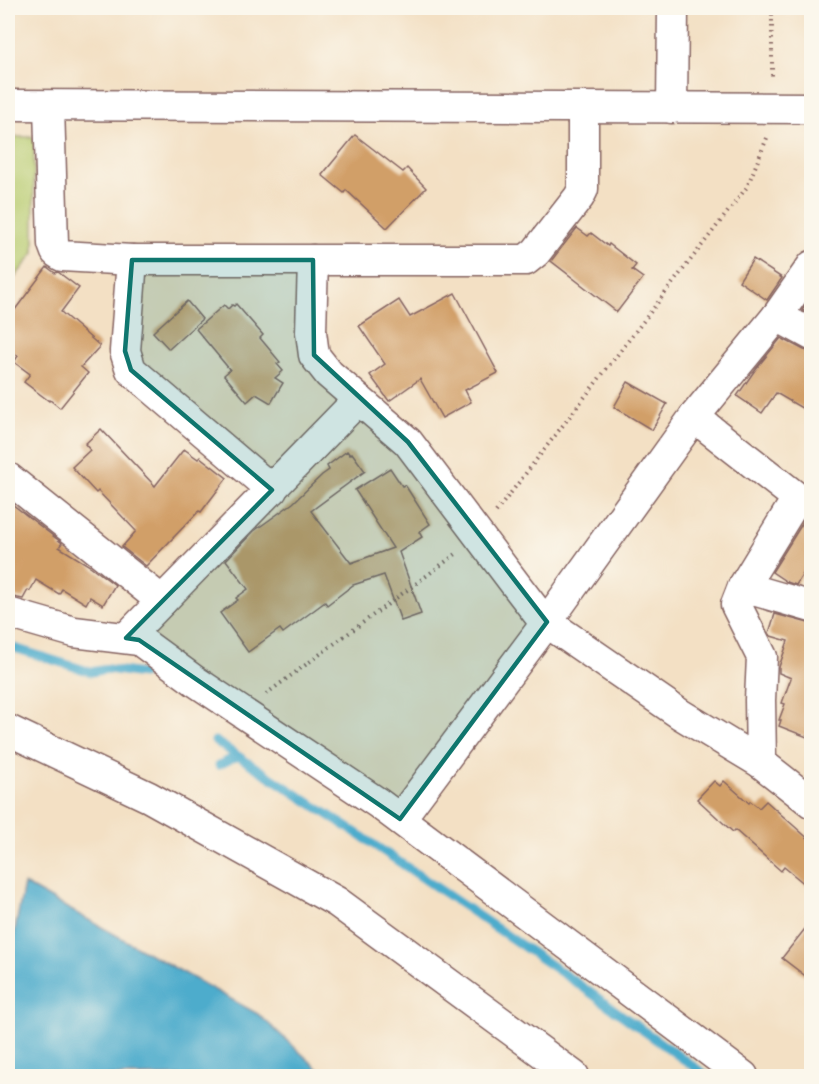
<svg xmlns="http://www.w3.org/2000/svg" width="819" height="1084" viewBox="0 0 819 1084" font-family="'Patrick Hand',sans-serif">
<rect width="100%" height="100%" fill="#fbf7ec"/>
<filter id="ink" filterUnits="userSpaceOnUse"><feTurbulence type="fractalNoise" baseFrequency=".0167" numOctaves="2"/><feDisplacementMap in="SourceGraphic" scale="12" xChannelSelector="R" yChannelSelector="G"/><feConvolveMatrix kernelMatrix="1 2 1 2 8 2 1 2 1" color-interpolation-filters="sRGB"/></filter>
<filter id="wash" filterUnits="userSpaceOnUse"><feTurbulence type="fractalNoise" baseFrequency=".008" numOctaves="4" result="noise"/><feDisplacementMap in="SourceGraphic" scale="24" xChannelSelector="R" yChannelSelector="G"/><feGaussianBlur stdDeviation="1.35" result="paint"/><feColorMatrix in="noise" values="0 0 0 0 0 0 0 0 0 0 0 0 0 0 0 0 0 1.4 0 .05"/><feComposite in="paint" operator="in"/></filter>
<g filter="url(#wash)">
<rect width="100%" height="100%" fill="#f3e0c4"/>
<path fill="#b7cb6e" stroke="#80754c" stroke-width="1.5" d="M8 137H34V253L8 286Z"/>
<path fill="#4eaccc" stroke="#4c667c" stroke-width="1.5" d="M24 884 258 1014 326 1076H8V965Z"/>
<g fill="none" stroke-linecap="round" stroke-linejoin="round">
<g stroke="#4eaccc" stroke-width="9">
<path d="M8 646 91 672 108 669 142 674"/>
<path d="M215 741 364 838 574 981 707 1076"/>
<path d="M219 765 237 756"/>
</g>
</g>
<g id="blocks">
<g fill="#d19f67">
<path d="M355 135 403 172 407 168 426 188 387 228 346 190 344 193 322 175Z"/>
<path d="M577 228 588 236 591 233 608 246 609 244 636 265 632 270 643 278 617 312 551 261Z"/>
<path d="M753 259 782 278 767 300 739 281Z"/>
<path d="M47 267 55 273 58 272 79 288 61 312 100 346 81 367 88 373 60 408 50 400 49 401 24 382 30 374 14 362 18 356 8 348V319Z"/>
<path d="M455 293 498 373 465 390 471 402 442 418 420 379 389 401 370 375 385 364 359 326 399 300 410 317Z"/>
<path d="M812 297V315L802 310Z"/>
<path d="M187 301 202 319 169 349 153 332Z"/>
<path d="M236 304 263 335 260 338 280 362 277 364 283 371 275 378 283 383 271 403 256 394 247 402 224 375 230 370 196 329 224 305 228 309 232 305 234 306Z"/>
<path d="M781 338 804 350 812 352V414L776 393 762 413 737 396 755 370Z"/>
<path d="M628 382 667 404 652 430 614 407Z"/>
<path d="M101 429 155 486 184 449 198 459 200 457 227 478 201 512 199 511 146 566 122 547 136 531 98 491 96 493 72 467 90 450 85 444Z"/>
<path d="M347 451 350 455 352 453 365 471 311 511 351 563 393 548 355 490 390 468 402 486 405 485 430 524 419 532 422 537 399 552 421 614 401 621 384 575 353 585 327 605 325 602 283 633 280 629 248 652 220 613 238 600 236 598 248 589 226 560 254 531 293 503 322 475 329 470 327 466Z"/>
<path d="M8 501 62 543 59 547 90 566 115 585 103 605 90 597 86 604 62 589 59 594 36 580 30 591 28 590 23 599 8 596Z"/>
<path d="M805 519 812 523V560L796 585 787 582 772 572Z"/>
<path d="M775 614 812 624V739L779 726 781 720H779L785 704 782 703 791 678 779 673V667L788 641 771 636 769 633Z"/>
<path d="M714 781 720 786 724 781 749 803 750 801 759 808 766 801 812 842V890L784 867 781 871 735 830 733 832 697 799Z"/>
<path d="M812 920V981L782 958Z"/>
</g>
</g>
</g>
<g filter="url(#ink)">
<use href="#blocks" fill-opacity="0" stroke="#856361" stroke-width="1.5"/>
<g fill="none" stroke-linecap="round" stroke-linejoin="round">
<defs>
<g id="minor">
<path d="M8 105 812 108"/>
<path d="M49 106 53 244 56 252 62 256 132 260H526L536 252 579 197 583 189V108"/>
<path d="M672 108 673 8"/>
<path d="M132 260 125 351 131 370 272 490"/>
<path d="M313 260 311 332 314 355 329 374 408 442 516 585 542 619 680 714 761 763"/>
<path d="M777 316 812 335"/>
<path d="M694 417 800 500"/>
<path d="M8 478 162 601"/>
<path d="M812 500H800L790 510 743 587 736 605 762 657 760 700 761 763 812 803"/>
<path d="M743 587 812 607"/>
<path d="M8 613 74 632 139 640 195 681 378 803 743 1076"/>
<path d="M126 638 358 400"/>
<path d="M8 730 149 797 337 902 574 1076"/>
<path d="M400 819 547 622 694 417 777 316 812 266"/>
</g>
</defs>
<use href="#minor" stroke="#856361" stroke-width="33"/>
<g stroke="#856361" stroke-width="4" stroke-dasharray="1.5 4.5" stroke-linecap="butt">
<path d="M772 8V80"/>
<path d="M496 512 747 187 767 138"/>
<path d="M266 694 456 554"/>
</g>
<use href="#minor" stroke="#fff" stroke-width="30"/>
</g>
</g>
<path fill="#0f766e" fill-opacity="0.2" stroke="#0f766e" stroke-width="4.5" stroke-linejoin="round" d="M132 260H313L314 355 408 442 547 622 400 819 139 640 126 638 272 490 131 370 125 351Z"/>
<rect width="819" height="1084" fill="none" stroke="#fbf7ec" stroke-width="30"/>
</svg>
